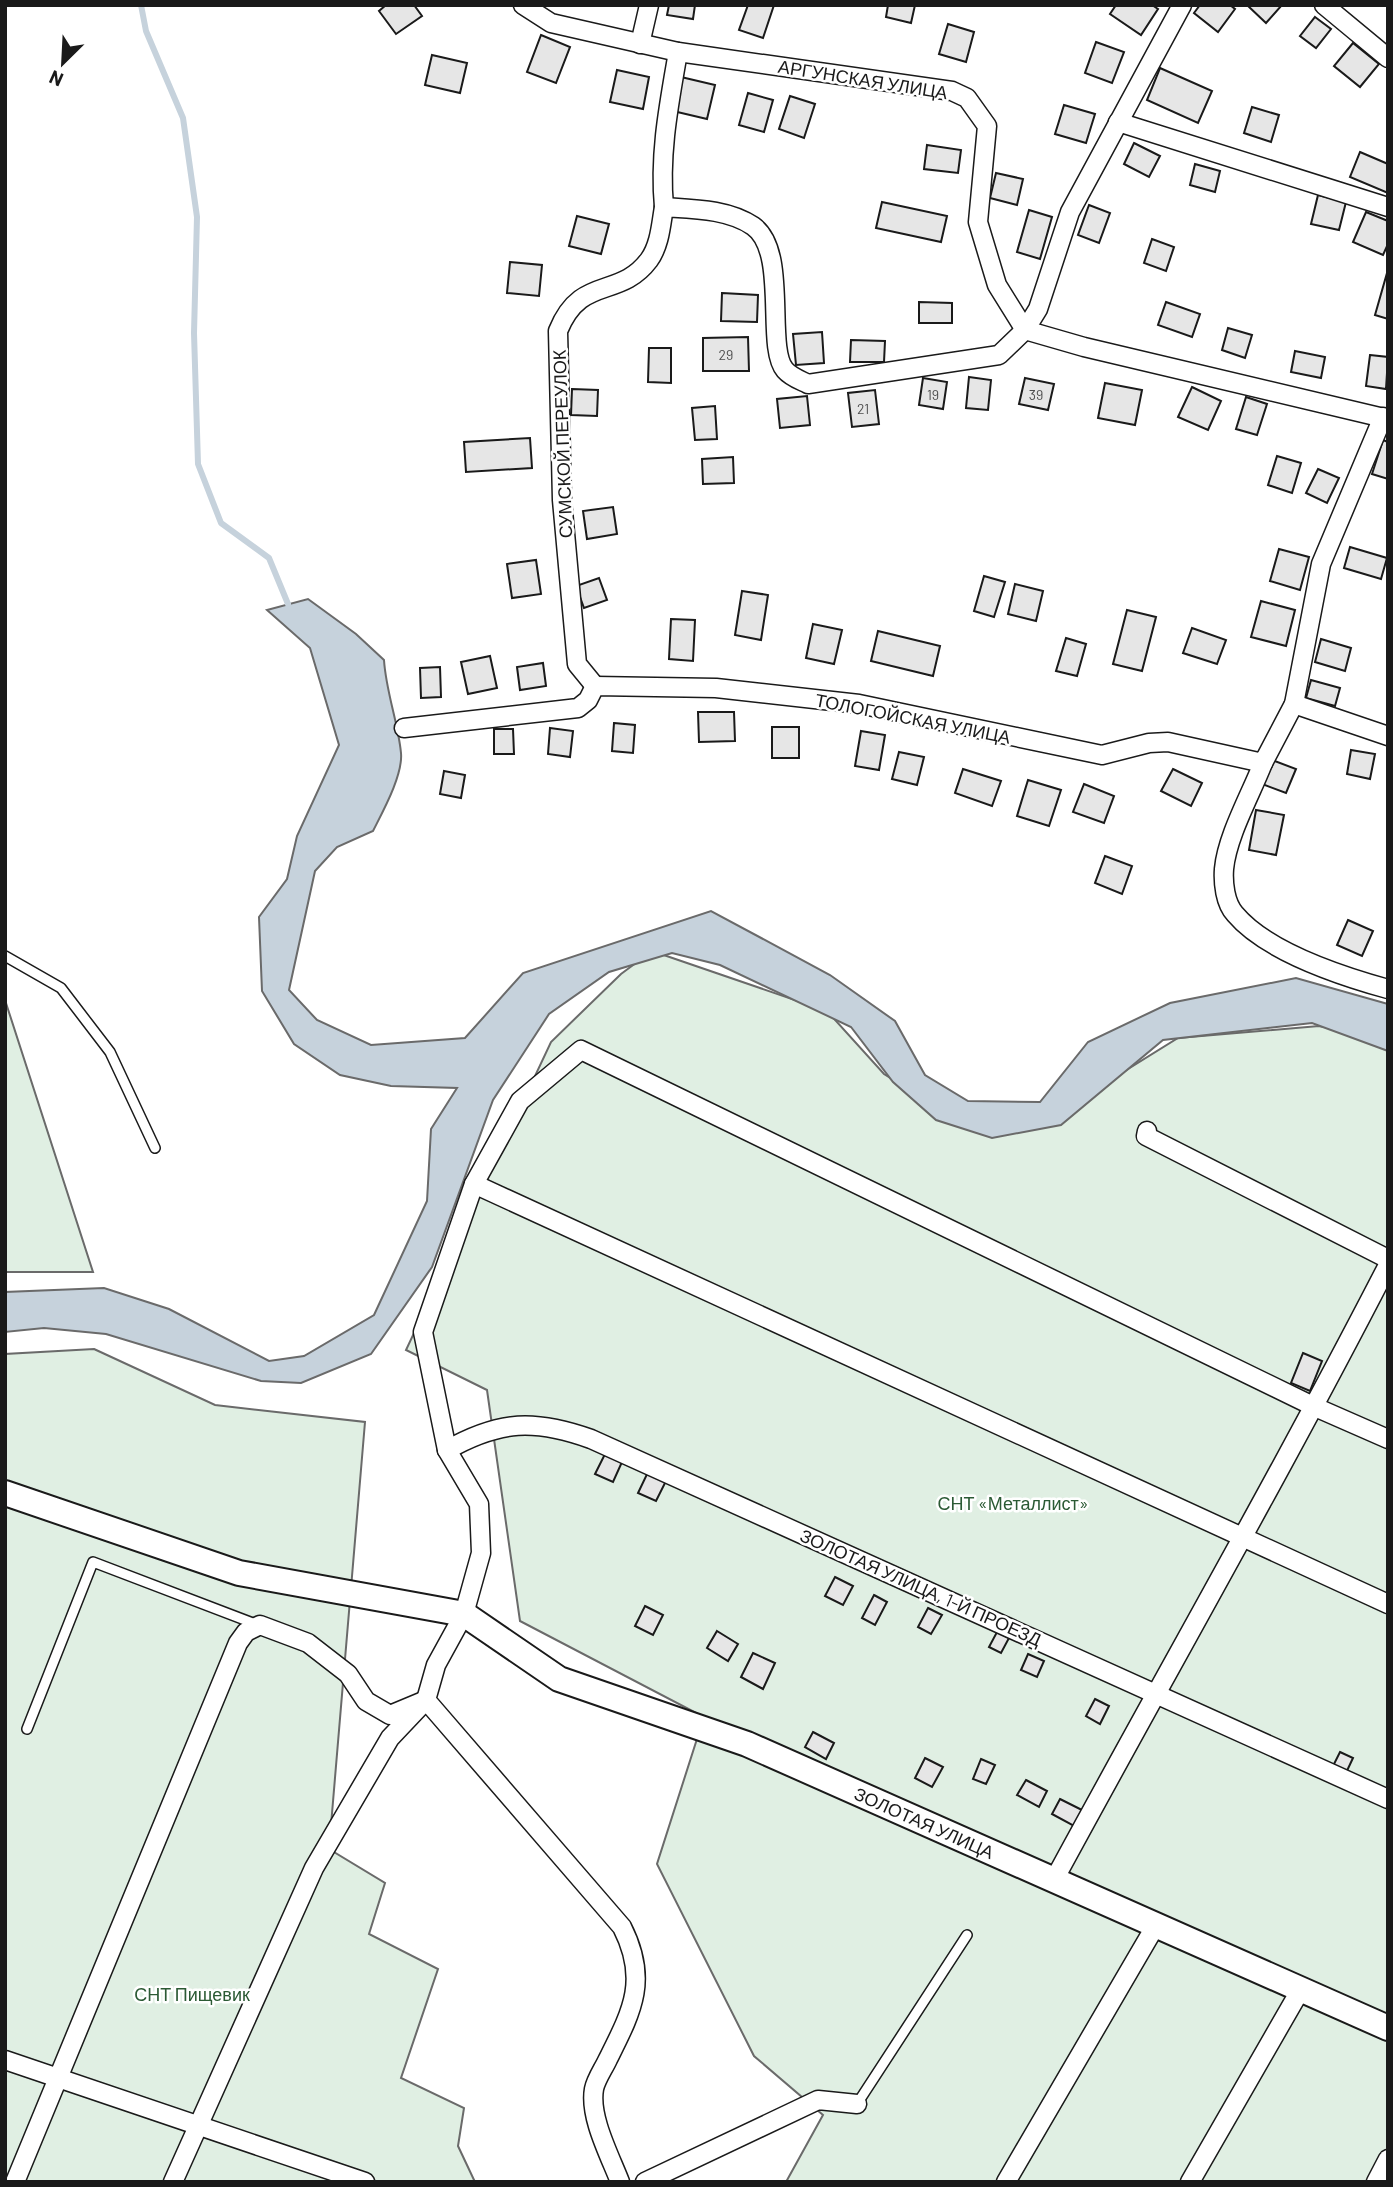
<svg xmlns="http://www.w3.org/2000/svg" width="1393" height="2187" viewBox="0 0 1393 2187" font-family="Barlow,sans-serif">
<rect width="100%" height="100%" fill="#fff"/>
<g fill="#e0efe3" stroke="#6a6a6a" stroke-width="2">
<path d="M652 951 827 1011 884 1074 966 1125 1086 1095 1178 1038 1319 1026 1388 1039V2182H786L823 2115 754 2056 657 1864 704 1717 520 1621 487 1390 406 1350 551 1042 621 974Z"/>
<path d="M5 1000 93 1272H5Z"/>
<path d="M94 1349 215 1405 365 1422 329 1849 385 1883 369 1934 438 1969 401 2078 464 2108 458 2146 475 2182H5V1354Z"/>
</g>
<path fill="#c6d2dc" stroke="#6a6a6a" stroke-width="2" d="M308 599 356 634 384 660C386 692 398 722 401 753 403 775 383 811 373 831L337 847 315 871 289 990 317 1020 371 1045 465 1038 523 973 711 911 830 975 895 1021 925 1075 968 1101 1040 1102 1088 1042 1170 1003 1296 978 1388 1004V1051L1312 1023 1163 1040 1061 1125 992 1138 936 1120 893 1082 851 1027 720 965 672 953 609 972 549 1014 493 1100 432 1267 371 1354 301 1383 261 1381 106 1334 44 1328 5 1332V1292L104 1288 169 1309 269 1361 304 1356 374 1315 427 1201 431 1129 457 1088 391 1086 340 1075 294 1044 262 991 259 917 287 879 297 836 339 745 310 648 267 610Z"/>
<g fill="none" stroke-linecap="round" stroke-linejoin="round">
<path stroke="#c6d2dc" stroke-width="6" d="M141 5 146 31 183 118 197 217 194 333 198 464 221 523 269 558 288 604"/>
</g>
<g fill="#e6e6e6" stroke="#1a1a1a" stroke-width="2">
<path d="M386 5H414L422 16 396 34 379 11Z"/>
<path d="M669 5H695L693 19 667 15Z"/>
<path d="M748 5H774L763 38 739 30Z"/>
<path d="M888 5H915L911 23 886 17Z"/>
<path d="M1116 5H1152L1158 9 1141 35 1110 14Z"/>
<path d="M1200 5H1230L1235 9 1218 32 1194 13Z"/>
<path d="M1247 5H1282L1266 23Z"/>
<path d="M1315 17 1331 29 1316 48 1300 36Z"/>
<path d="M948 24 974 32 966 62 939 54Z"/>
<path d="M541 35 570 47 556 83 527 72Z"/>
<path d="M1096 42 1124 52 1112 83 1085 73Z"/>
<path d="M1353 43 1379 64 1360 87 1334 66Z"/>
<path d="M432 55 467 63 460 93 425 85Z"/>
<path d="M1160 68 1212 91 1198 123 1147 100Z"/>
<path d="M617 70 649 77 643 109 610 102Z"/>
<path d="M681 77 715 85 707 119 673 111Z"/>
<path d="M748 93 773 100 764 132 739 125Z"/>
<path d="M790 96 815 104 804 138 779 129Z"/>
<path d="M1064 105 1095 114 1086 143 1055 134Z"/>
<path d="M1252 107 1279 115 1271 142 1244 133Z"/>
<path d="M1134 143 1160 156 1149 177 1124 164Z"/>
<path d="M927 145 961 150 958 173 924 169Z"/>
<path d="M1360 152 1388 164V193L1350 177Z"/>
<path d="M1195 164 1220 171 1215 192 1190 185Z"/>
<path d="M996 173 1023 179 1017 205 990 198Z"/>
<path d="M1318 195 1346 202 1339 230 1311 224Z"/>
<path d="M882 202 947 216 941 242 876 228Z"/>
<path d="M1089 205 1110 213 1099 243 1078 235Z"/>
<path d="M1029 210 1052 217 1040 259 1017 252Z"/>
<path d="M1366 212 1388 221V244L1383 255 1353 242Z"/>
<path d="M577 216 609 224 601 254 569 246Z"/>
<path d="M1152 239 1174 247 1166 271 1144 263Z"/>
<path d="M510 262 542 265 539 296 507 293Z"/>
<path d="M1387 273H1388V319L1375 315Z"/>
<path d="M722 293 758 295 757 322 721 321Z"/>
<path d="M919 302 952 303V323H919Z"/>
<path d="M1166 302 1200 314 1192 337 1158 325Z"/>
<path d="M1228 328 1252 335 1245 358 1222 350Z"/>
<path d="M822 332 824 363 796 365 793 334Z"/>
<path d="M748 337 749 371H703V338Z"/>
<path d="M851 340 885 341 884 362H850Z"/>
<path d="M649 348H671V383L648 382Z"/>
<path d="M1295 351 1325 357 1321 378 1291 372Z"/>
<path d="M1370 355 1388 357 1386 389 1366 386Z"/>
<path d="M969 377 991 380 988 410 966 408Z"/>
<path d="M923 378 947 382 943 409 919 405Z"/>
<path d="M1025 378 1054 384 1048 410 1019 404Z"/>
<path d="M1105 383 1142 390 1135 425 1098 418Z"/>
<path d="M1192 387 1221 401 1208 430 1178 417Z"/>
<path d="M572 389 598 390 597 416 571 415Z"/>
<path d="M875 390 879 424 852 427 848 393Z"/>
<path d="M807 396 810 425 780 428 777 399Z"/>
<path d="M1246 397 1267 404 1257 435 1236 429Z"/>
<path d="M715 406 717 439 695 440 692 408Z"/>
<path d="M530 438 532 468 466 472 464 442Z"/>
<path d="M1383 440 1388 442V479L1372 474Z"/>
<path d="M1277 456 1301 463 1292 493 1268 485Z"/>
<path d="M733 457 734 483 703 484 702 459Z"/>
<path d="M1318 469 1339 478 1327 503 1306 493Z"/>
<path d="M613 507 617 534 587 539 583 511Z"/>
<path d="M1350 547 1387 558 1381 579 1344 568Z"/>
<path d="M1279 549 1309 557 1300 590 1270 581Z"/>
<path d="M536 560 541 594 512 598 507 564Z"/>
<path d="M984 576 1005 582 994 617 974 611Z"/>
<path d="M599 578 607 600 584 608 576 586Z"/>
<path d="M1015 584 1043 591 1036 621 1008 614Z"/>
<path d="M742 591 768 595 761 640 735 635Z"/>
<path d="M1261 601 1295 610 1286 646 1251 637Z"/>
<path d="M1127 610 1156 617 1142 671 1113 664Z"/>
<path d="M671 619 695 620 693 661 669 659Z"/>
<path d="M813 624 842 630 834 664 806 658Z"/>
<path d="M1192 628 1226 640 1217 664 1183 653Z"/>
<path d="M878 631 940 646 933 676 871 661Z"/>
<path d="M1066 638 1086 644 1077 676 1056 671Z"/>
<path d="M1321 639 1351 648 1345 671 1315 662Z"/>
<path d="M490 656 497 688 468 694 461 662Z"/>
<path d="M543 663 546 686 520 690 517 667Z"/>
<path d="M440 667 441 697 421 698 420 668Z"/>
<path d="M1311 680 1340 688 1335 706 1306 698Z"/>
<path d="M698 712H734L735 741 699 742Z"/>
<path d="M614 723 635 725 633 753 612 751Z"/>
<rect x="772" y="727" width="27" height="31"/>
<path d="M550 728 573 731 570 757 548 754Z"/>
<path d="M494 729H513L514 754H494Z"/>
<path d="M861 731 885 735 879 770 855 766Z"/>
<path d="M1351 750 1375 754 1370 779 1347 774Z"/>
<path d="M899 752 924 757 917 785 892 779Z"/>
<path d="M1272 760 1296 769 1286 793 1262 784Z"/>
<path d="M963 769 1001 781 992 806 955 793Z"/>
<path d="M1173 769 1202 783 1191 806 1161 791Z"/>
<path d="M444 771 465 775 461 798 440 794Z"/>
<path d="M1028 780 1061 790 1049 826 1017 816Z"/>
<path d="M1084 784 1114 796 1104 823 1073 812Z"/>
<path d="M1256 810 1284 815 1276 855 1249 850Z"/>
<path d="M1105 856 1132 866 1122 894 1095 883Z"/>
<path d="M1348 920 1373 931 1362 956 1337 945Z"/>
<path d="M1303 1353 1322 1361 1310 1391 1291 1383Z"/>
<path d="M605 1454 622 1462 613 1482 595 1474Z"/>
<path d="M648 1472 666 1481 656 1501 638 1493Z"/>
<path d="M835 1577 853 1586 843 1605 825 1596Z"/>
<path d="M874 1595 887 1602 875 1625 862 1618Z"/>
<path d="M645 1606 663 1615 653 1635 635 1626Z"/>
<path d="M928 1608 942 1615 931 1634 918 1627Z"/>
<path d="M717 1631 738 1644 728 1661 707 1648Z"/>
<path d="M997 1632 1009 1638 1001 1653 989 1647Z"/>
<path d="M753 1653 775 1663 763 1689 741 1677Z"/>
<path d="M1028 1654 1044 1661 1037 1677 1021 1670Z"/>
<path d="M1095 1699 1109 1706 1100 1724 1086 1716Z"/>
<path d="M813 1732 834 1743 826 1759 805 1747Z"/>
<path d="M1340 1752 1353 1758 1345 1775 1332 1768Z"/>
<path d="M925 1758 943 1767 932 1787 915 1778Z"/>
<path d="M981 1759 995 1765 986 1784 973 1779Z"/>
<path d="M1026 1780 1047 1791 1039 1807 1017 1795Z"/>
<path d="M1060 1799 1082 1810 1074 1826 1052 1814Z"/>
</g>
<g fill="none" stroke-linecap="round" stroke-linejoin="round">
<defs>
<g id="lane">
<path d="M5 956 61 988 110 1052 155 1148"/>
<path d="M27 1729 93 1562 258 1625"/>
<path d="M857 2104 967 1935"/>
</g>
<g id="street">
<path d="M523 5 551 23 678 52 952 91 967 98 987 126 978 222 997 285 1025 330 1084 347 1388 419"/>
<path d="M1324 5 1388 58"/>
<path d="M640 44 649 5"/>
<path d="M1118 122 1388 207"/>
<path d="M664 207C659 154 669 104 678 52"/>
<path d="M595 686 577 664 562 500 558 331C581 274 619 300 649 260 660 245 661 224 664 207 693 209 728 209 753 226 789 251 765 347 785 370 791 377 800 380 808 384L999 355 1025 330 1038 309 1070 212 1182 5"/>
<path d="M1294 704 1388 736"/>
<path d="M404 728 578 708 588 700 595 686 716 688 859 704 1102 755 1149 743 1168 742 1263 763 1294 704 1321 564 1383 417"/>
<path d="M1263 763C1251 794 1227 836 1224 869 1223 883 1225 903 1235 914 1267 952 1341 976 1388 989"/>
<path d="M1147 1131 1146 1136 1388 1259"/>
<path d="M474 1184 1388 1604"/>
<path d="M447 1450C500 1420 535 1419 591 1439L1388 1799"/>
<path d="M1054 1880C1165 1675 1281 1473 1388 1265"/>
<path d="M5 2060 365 2182"/>
<path d="M15 2182 238 1643 246 1632 260 1625 308 1643 348 1674 366 1701 390 1715 426 1700 390 1738 314 1868 173 2182"/>
<path d="M620 2182C610 2156 589 2117 594 2089 596 2079 604 2068 608 2059 632 2011 649 1980 622 1927L426 1700 436 1665 464 1614 481 1553 479 1504 447 1450 423 1332 474 1184 520 1101 581 1050 1315 1407 1388 1439"/>
<path d="M645 2182 818 2100 857 2104"/>
<path d="M1006 2182 1156 1925"/>
<path d="M1190 2182 1301 1989"/>
<path d="M1376 2182 1388 2159"/>
</g>
<g id="secondary">
<path id="s1" d="M5 1493 239 1573 464 1614 559 1679 747 1744 1388 2028"/>
</g>
</defs>
<use href="#lane" stroke="#1a1a1a" stroke-width="12"/>
<use href="#street" stroke="#1a1a1a" stroke-width="21"/>
<use href="#secondary" stroke="#1a1a1a" stroke-width="28"/>
<use href="#lane" stroke="#fff" stroke-width="9"/>
<use href="#street" stroke="#fff" stroke-width="18"/>
<use href="#secondary" stroke="#fff" stroke-width="24"/>
</g>
<g text-anchor="middle" dominant-baseline="central" stroke-width="5" stroke-linejoin="round" paint-order="stroke">
<g font-size="14" fill="#4d4d4d">
<text x="726" y="354">29</text>
<text x="933" y="394">19</text>
<text x="1036" y="394">39</text>
<text x="863" y="408">21</text>
</g>
<g font-size="18" fill="#1a1a1a" stroke="#fff">
<text transform="translate(863 79) rotate(9)">АРГУНСКАЯ УЛИЦА</text>
<text transform="translate(562 444) rotate(-92)">СУМСКОЙ ПЕРЕУЛОК</text>
<text transform="translate(913 718) rotate(11)">ТОЛОГОЙСКАЯ УЛИЦА</text>
<text transform="translate(921 1587) rotate(24)">ЗОЛОТАЯ УЛИЦА, 1-Й ПРОЕЗД</text>
<text stroke="none"><textPath href="#s1" startOffset="984">ЗОЛОТАЯ УЛИЦА</textPath></text>
</g>
<g font-size="18" fill="#2b5a34" stroke="#fff">
<text x="1013" y="1503">СНТ «Металлист»</text>
<text x="192" y="1994">СНТ Пищевик</text>
</g>
</g>
<rect width="1393" height="2187" fill="none" stroke="#1a1a1a" stroke-width="14"/>
<g transform="translate(63 63) rotate(204)" stroke="#ffffff" stroke-width="5" paint-order="stroke">
<path d="M0-5L12 26L0 18L-12 26Z" fill="#1a1a1a"/>
<text y="-10" font-size="19" font-weight="bold" text-anchor="middle" fill="#1a1a1a">N</text>
</g>
</svg>
